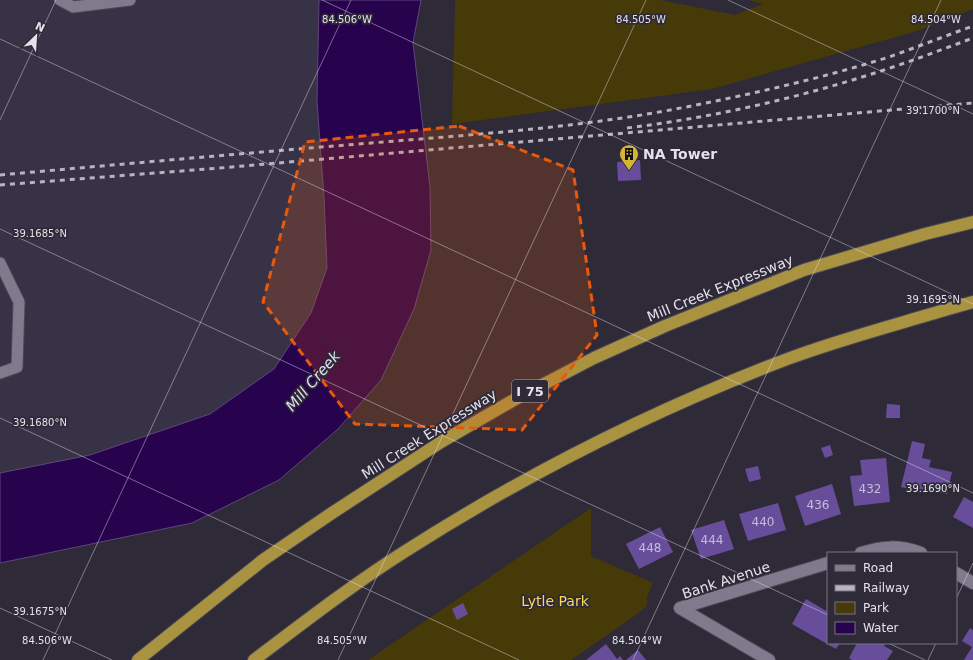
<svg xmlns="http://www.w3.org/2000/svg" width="973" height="660" viewBox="0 0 973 660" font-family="'DejaVu Sans',sans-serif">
<rect width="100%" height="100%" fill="#2e2a38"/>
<path fill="#383246" d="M0 0H319L317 101 324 197 327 268 311 313 274 369 210 414 90 455 0 473Z"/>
<g fill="#473a09">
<path d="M456 0H660L735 15 763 4 749 0H973V9L917 31 712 89 452 124 455 3Z"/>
<path d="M591 508V556L653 583 647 597V606L633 617 571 660H368Z"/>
</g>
<path fill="#26034c" stroke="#5f467c" d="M319 0H421L413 43 430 187 431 250 414 309 381 380 338 429 279 480 192 523 0 563V473L90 455 210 414 274 369 311 313 327 268 324 197 317 101Z"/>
<g fill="#684e9a">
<path d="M640 160 641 180 618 181 617 162Z"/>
<path d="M887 404 900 405V418H886Z"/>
<path d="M912 441 925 444 922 458 931 460 929 467 952 472 947 494 926 490 925 493 901 487Z"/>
<path d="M830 445 833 455 825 458 821 448Z"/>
<path d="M886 458 890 502 854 506 850 476 862 475 860 460Z"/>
<path d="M758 466 761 479 749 482 745 469Z"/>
<path d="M832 484 841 514 805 526 795 496Z"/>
<path d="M964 497 973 502V528L953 517Z"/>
<path d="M778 503 786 530 748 541 739 514Z"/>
<path d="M724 520 734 549 701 559 691 530Z"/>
<path d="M660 527 673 552 639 569 626 544Z"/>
<path d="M806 599 828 612V643H840L836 649 792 624Z"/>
<path d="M463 603 468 614 457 620 452 609Z"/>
<path d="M970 628 973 630V660H964L972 647 962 641Z"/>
<path d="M857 643H886L884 646 893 651 887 660H852L849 658Z"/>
<path d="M606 644 617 659 620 656 623 660H586Z"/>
<path d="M638 650 646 660H626Z"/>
</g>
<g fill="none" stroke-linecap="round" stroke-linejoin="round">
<defs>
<g id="lane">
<path d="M60 0 73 7 130 0"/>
<path d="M0 263 19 302 17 367 0 373"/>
</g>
<g id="street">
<path d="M861 553C883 546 899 545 921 553"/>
<path d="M956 573 973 583"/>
<path d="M769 660 680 608 828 563"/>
</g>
<g id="highway">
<path d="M138 660 263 560 332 513 441 442 519 397 594 358 665 326 804 270 925 234 973 222"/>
<path d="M254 660C303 623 352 585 404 552 526 474 655 409 790 358 841 339 895 325 948 309L973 302"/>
</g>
</defs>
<use href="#lane" stroke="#4c4854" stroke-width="13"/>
<use href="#street" stroke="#4c4854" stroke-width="14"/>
<use href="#highway" stroke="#4c4854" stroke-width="14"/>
<use href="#lane" stroke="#807b8c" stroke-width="11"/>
<use href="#street" stroke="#807b8c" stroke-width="12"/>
<use href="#highway" stroke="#aa9340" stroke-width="12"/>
<g stroke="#b7b4bf" stroke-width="3" stroke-dasharray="5 5" stroke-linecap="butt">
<path d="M627 128C717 117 807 96 893 67 920 58 946 48 973 38"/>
<path d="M0 175C124 164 247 153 371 143 480 134 589 127 696 105 761 92 826 77 889 57 917 47 945 36 973 26"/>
<path d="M0 185 220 168 973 103"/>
</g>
</g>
<path fill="#e8590c" fill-opacity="0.2" stroke="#e8590c" stroke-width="3" stroke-dasharray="8 5" stroke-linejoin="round" d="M459 126 573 170 597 335 522 430 355 424 263 302 305 142Z"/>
<path fill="none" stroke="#e4e1eb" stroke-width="1" stroke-opacity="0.45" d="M322 0 973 304M728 0 973 114M0 39 973 493M0 120 56 0M0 229 828 615M0 418 519 660M956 599 973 563M0 608 112 660M888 643 925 660M43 660 351 0M338 660 646 0M633 660 941 0M928 660 936 643"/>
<defs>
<symbol id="building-pin" viewBox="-11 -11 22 30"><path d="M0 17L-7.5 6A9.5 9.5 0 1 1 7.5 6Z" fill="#d6b534" stroke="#2e2a38"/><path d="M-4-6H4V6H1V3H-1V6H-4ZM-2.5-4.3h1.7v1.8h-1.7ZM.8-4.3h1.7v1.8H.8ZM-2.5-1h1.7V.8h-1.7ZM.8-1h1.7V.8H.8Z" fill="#111"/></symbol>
</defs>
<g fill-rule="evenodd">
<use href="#building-pin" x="618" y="143" width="22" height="30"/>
</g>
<g text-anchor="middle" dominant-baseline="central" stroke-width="3.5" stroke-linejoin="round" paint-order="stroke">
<g font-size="12" fill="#c5bcd7">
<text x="870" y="489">432</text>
<text x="818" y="505">436</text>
<text x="763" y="522">440</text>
<text x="712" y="540">444</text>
<text x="650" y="548">448</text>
</g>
<rect fill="#2e2a38" stroke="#adaab5" stroke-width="1" x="512" y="380" width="36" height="22" rx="3"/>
<g font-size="13" font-weight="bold" fill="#e4e1eb">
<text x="530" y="391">I 75</text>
</g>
<g font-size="14" font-weight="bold" fill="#e4e1eb" stroke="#2e2a38" text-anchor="start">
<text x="643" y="154">NA Tower</text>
</g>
<g font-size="14" fill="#e4e1eb" stroke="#2e2a38">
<text transform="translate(720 288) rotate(-22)">Mill Creek Expressway</text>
<text transform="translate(429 434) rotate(-32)">Mill Creek Expressway</text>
<text transform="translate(726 580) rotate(-18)">Bank Avenue</text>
</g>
<g font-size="14" fill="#fbd958" stroke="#2e2a38">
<text x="555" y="601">Lytle Park</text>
</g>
<g font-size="15" font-style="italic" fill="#e2dcf2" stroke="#2e2a38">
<text transform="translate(313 381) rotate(-49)">Mill Creek</text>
</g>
</g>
<g font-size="10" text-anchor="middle" fill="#e4e1eb" stroke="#2e2a38" stroke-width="3.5" stroke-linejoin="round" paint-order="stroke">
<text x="347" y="23">84.506°W</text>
<text x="641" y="23">84.505°W</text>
<text x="936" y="23">84.504°W</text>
<text x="933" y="114">39.1700°N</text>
<text x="40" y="237">39.1685°N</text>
<text x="933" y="303">39.1695°N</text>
<text x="40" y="426">39.1680°N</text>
<text x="933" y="492">39.1690°N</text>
<text x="40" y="615">39.1675°N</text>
<text x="47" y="644">84.506°W</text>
<text x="342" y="644">84.505°W</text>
<text x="637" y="644">84.504°W</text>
</g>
<rect x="827" y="552" width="130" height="92" fill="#2e2a38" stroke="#777380"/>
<rect x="835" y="565" width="20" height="6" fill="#807b8c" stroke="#777380"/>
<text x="863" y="572" font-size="12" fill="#e4e1eb">Road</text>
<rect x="835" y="585" width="20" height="6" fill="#b7b4bf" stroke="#777380"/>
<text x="863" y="592" font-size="12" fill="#e4e1eb">Railway</text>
<rect x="835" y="602" width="20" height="12" fill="#473a09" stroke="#777380"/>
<text x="863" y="612" font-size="12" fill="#e4e1eb">Park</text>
<rect x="835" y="622" width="20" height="12" fill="#26034c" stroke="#777380"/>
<text x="863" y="632" font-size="12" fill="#e4e1eb">Water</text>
<g transform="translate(36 36) rotate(25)" stroke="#2e2a38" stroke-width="3" paint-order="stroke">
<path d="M0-3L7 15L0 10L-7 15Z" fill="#e4e1eb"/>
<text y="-6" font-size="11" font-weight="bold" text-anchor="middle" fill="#e4e1eb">N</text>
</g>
</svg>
